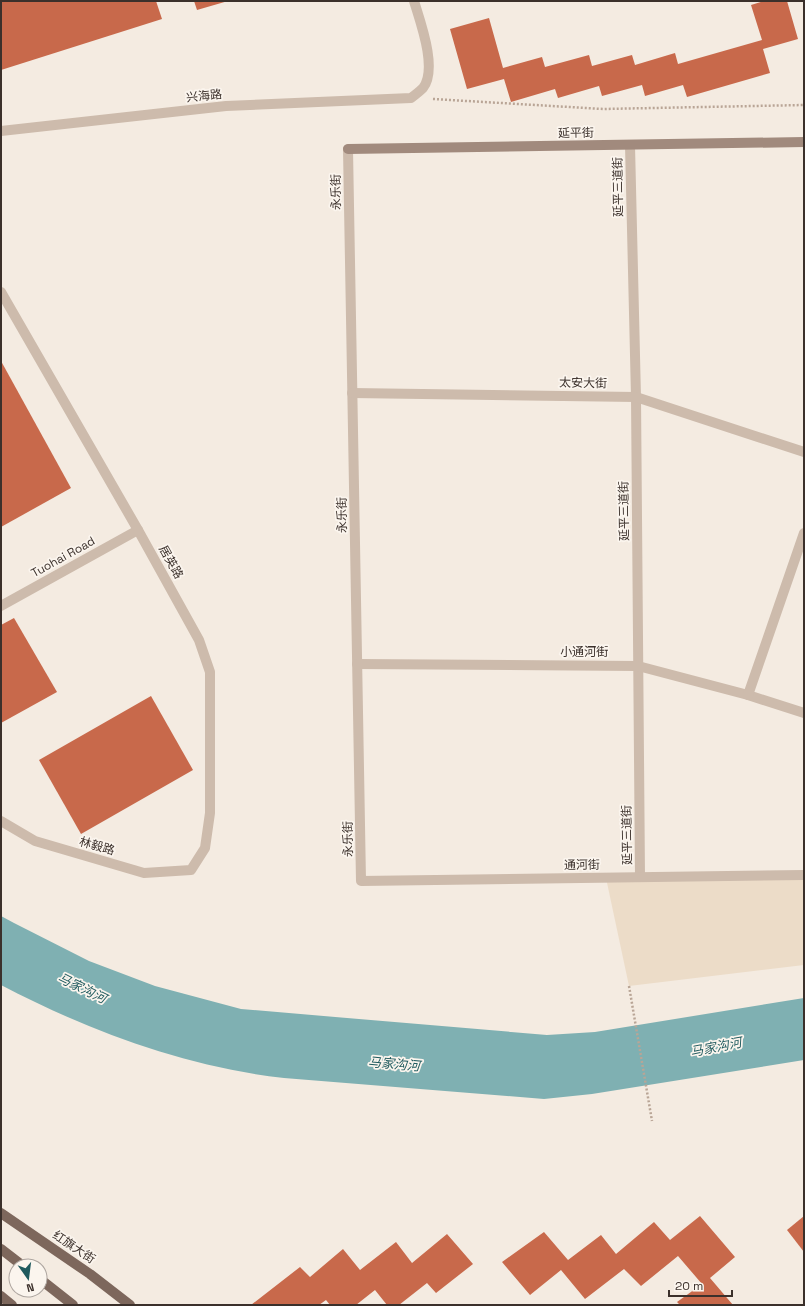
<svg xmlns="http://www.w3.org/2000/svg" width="805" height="1306" viewBox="0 0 805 1306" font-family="'Space Grotesk','Noto Sans SC',sans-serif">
<rect width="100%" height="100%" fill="#f4ebe1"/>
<path fill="#ecdcc8" d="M804 875V965L629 986 606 878Z"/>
<path fill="#7fb0b2" d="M1 916 14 923 89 961 155 986 241 1009 547 1035 595 1032 804 998V1060L592 1094 544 1099 284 1078C185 1067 89 1031 1 985Z"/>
<g fill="#c8694b">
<path d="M1 1H156L162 19 1 70Z"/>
<path d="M194 1H228L197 10Z"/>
<path d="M764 1H787L798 39 763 49 770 73 687 97 683 85 645 96 642 85 602 96 599 86 558 98 555 89 511 102 504 79 467 89 450 29 489 18 503 68 542 57 545 67 589 55 592 66 632 55 635 65 675 53 678 64 762 40 751 5Z"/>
<path d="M1 361 71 488 1 527Z"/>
<path d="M14 618 57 692 1 723V625Z"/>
<path d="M151 696 193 770 81 834 39 760Z"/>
<path d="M700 1216 735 1257 710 1278 733 1305H680L677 1302 702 1284 678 1256 641 1286 624 1269 585 1299 561 1270 530 1295 502 1262 544 1232 568 1260 601 1235 616 1254 654 1222 670 1240Z"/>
<path d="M804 1216V1252L787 1230Z"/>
<path d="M447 1234 473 1264 436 1293 427 1283 399 1305H387L375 1290 356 1305H330L326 1300 319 1305H251L300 1267 310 1277 343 1249 360 1270 396 1242 412 1263Z"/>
</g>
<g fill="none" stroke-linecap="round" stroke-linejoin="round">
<path stroke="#b9a596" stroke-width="2.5" stroke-dasharray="2 2" stroke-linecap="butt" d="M433 99 603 109 804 105"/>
<g stroke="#cdbbac" stroke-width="10">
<path d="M1 131 226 106 411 98C415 95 419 92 423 88 438 69 420 21 414 1"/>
<path d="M630 145 636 397 640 877"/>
<path d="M348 149 361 881 804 875"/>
<path d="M1 292 138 530 199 640 210 672V813L205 848 191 870 144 873 35 841 1 821"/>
<path d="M352 393 636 397 804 452"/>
<path d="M1 606 138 530"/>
<path d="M357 664 638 666 748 695 804 713"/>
<path d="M748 695 804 533"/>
</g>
<path stroke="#a18a7d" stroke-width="10" d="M348 149 804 142"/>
<g stroke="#7d675c" stroke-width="10">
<path d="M1 1213 90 1274 130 1305"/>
<path d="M1 1249 23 1266"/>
<path d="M40 1279 73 1305"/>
<path d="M1 1296 12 1305"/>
</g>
<path stroke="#b9a596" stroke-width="2.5" stroke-dasharray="2 2" stroke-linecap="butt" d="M629 986 652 1121"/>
</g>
<g text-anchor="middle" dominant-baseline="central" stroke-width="3.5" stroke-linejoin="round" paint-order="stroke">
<g font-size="12" fill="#3b302b" stroke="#fbf5ee">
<text transform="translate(204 96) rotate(-6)">兴海路</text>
<text transform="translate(576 133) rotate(-1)">延平街</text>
<text transform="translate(618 187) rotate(-91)">延平三道街</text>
<text transform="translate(336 192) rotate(-91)">永乐街</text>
<text transform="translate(583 383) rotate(1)">太安大街</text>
<text transform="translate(624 511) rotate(-91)">延平三道街</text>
<text transform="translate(342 515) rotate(-91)">永乐街</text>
<text transform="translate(63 557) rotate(-29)">Tuohai Road</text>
<text transform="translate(171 562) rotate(61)">居英路</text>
<text x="584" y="652">小通河街</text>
<text transform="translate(627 835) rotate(-91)">延平三道街</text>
<text transform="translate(348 839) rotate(-91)">永乐街</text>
<text transform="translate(97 846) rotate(16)">林毅路</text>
<text transform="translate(582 865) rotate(-1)">通河街</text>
<text transform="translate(74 1247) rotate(34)">红旗大街</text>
</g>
<g font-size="13" font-style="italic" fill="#1f5a5e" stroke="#fbf5ee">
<text transform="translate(82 988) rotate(26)">马家沟河</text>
<text transform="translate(716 1047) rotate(-11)">马家沟河</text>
<text transform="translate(394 1064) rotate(5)">马家沟河</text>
</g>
</g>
<rect width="805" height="1306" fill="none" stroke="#3b302b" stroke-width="4"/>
<g transform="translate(28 1278) rotate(166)"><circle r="19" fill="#fbf5ee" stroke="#aea6a0"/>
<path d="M0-3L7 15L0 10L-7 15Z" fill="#1f5a5e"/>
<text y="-6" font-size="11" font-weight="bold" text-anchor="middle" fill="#3b302b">N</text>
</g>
<path d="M669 1290v6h63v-6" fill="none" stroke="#3b302b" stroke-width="2"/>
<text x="675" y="1290" font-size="12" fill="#3b302b" stroke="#fbf5ee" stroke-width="3" paint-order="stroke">20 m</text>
</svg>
